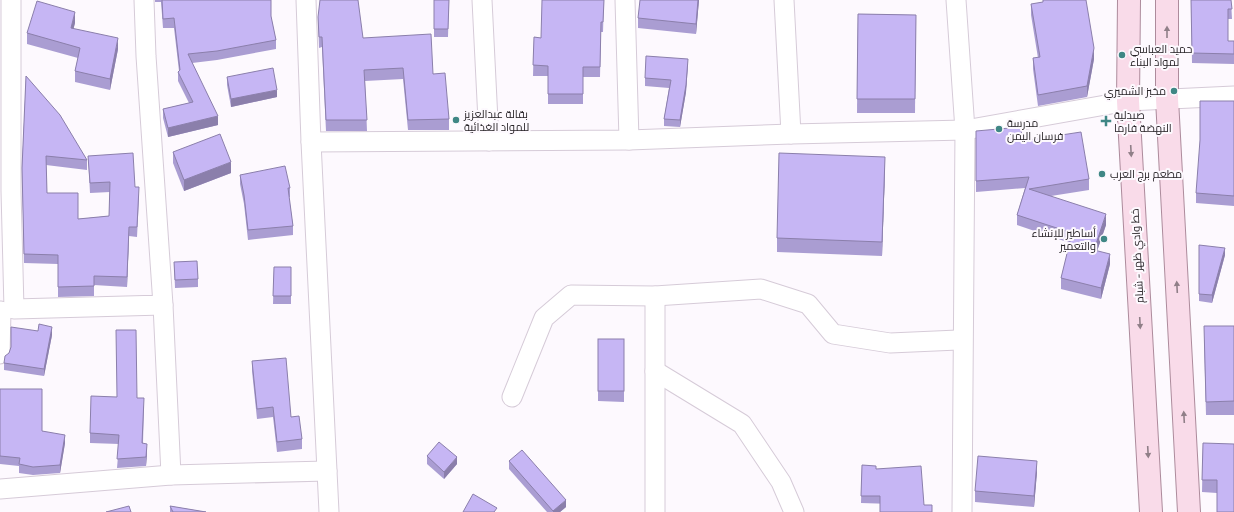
<svg xmlns="http://www.w3.org/2000/svg" width="1234" height="512" viewBox="0 0 1234 512" font-family="'Titillium Web',Cairo,sans-serif">
<rect width="100%" height="100%" fill="#fdf9fe"/>
<g fill="none" stroke-linecap="round" stroke-linejoin="round">
<defs>
<g id="minor">
<path d="M11 0V191L14 309 163 305 146 56 144 0"/>
<path d="M306 0 311 142 329 512"/>
<path d="M482 0 489 141"/>
<path d="M625 0 629 140"/>
<path d="M784 0 791 134"/>
<path d="M956 0 965 130 962 512"/>
<path d="M311 142 629 140 791 134 965 130 1128 101 1234 96"/>
<path d="M655 296V512"/>
<path d="M163 305 171 475 327 471"/>
<path d="M0 354 1 311"/>
<path d="M655 371 742 424 781 482 794 512"/>
<path d="M512 397 544 318 571 295 655 296 761 289 808 304 833 334 890 343 958 340"/>
<path d="M0 489 171 475"/>
</g>
<g id="major">
<path d="M1129 0 1128 101 1151 512"/>
<path d="M1167 0V99L1189 512"/>
</g>
</defs>
<use href="#minor" stroke="#d6cbd8" stroke-width="21"/>
<use href="#major" stroke="#ad8b9c" stroke-width="24"/>
<use href="#minor" stroke="#fff" stroke-width="19"/>
<use href="#major" stroke="#f9dbe9" stroke-width="22"/>
</g>
<g fill="#aa9dd2">
<path d="M155 0H271V17L276 40V49L217 60 192 63 218 125 168 137 163 118V109L189 103 178 81V72L179 71 174 28H163L161 2H155Z"/>
<path d="M434 0H449L448 37H434Z"/>
<path d="M604 0 603 32H601L600 77H583V104H548V76H533L534 37 541 38Z"/>
<path d="M699 0 696 34 638 28V18Z"/>
<path d="M1191 0H1231L1232 19H1228V41H1234V64L1192 63Z"/>
<path d="M1031 4 1094 59 1087 97 1038 106 1033 69V58H1038L1031 15Z"/>
<path d="M858 14 916 15 915 113H857Z"/>
<path d="M318 17 363 38 433 74 449 119V130H408L403 79 365 81 367 131H326L322 47 319 48Z"/>
<path d="M75 23 73 29 118 49 110 90 75 82V71L78 58 27 44V33Z"/>
<path d="M688 66 686 92 680 127 664 126V119L669 88 645 86V78Z"/>
<path d="M26 76 87 160V170L46 165 47 193 78 219 109 216 110 192 90 193 88 156 135 187 139 197 137 237 129 236 127 287 94 285V296L58 297V264L24 263 22 168Z"/>
<path d="M227 77 277 97 231 107 227 85Z"/>
<path d="M1234 101V206L1196 203V193Z"/>
<path d="M976 131 1022 141 1089 179V190L1051 196 1106 225 1097 251 1110 264 1101 299 1061 289V278L1070 243 1017 225V215L1025 188 976 192Z"/>
<path d="M173 152 231 173 184 191 173 163Z"/>
<path d="M885 170 882 256 777 252V238Z"/>
<path d="M240 175 290 188V197H289L293 226V235L248 240 244 204 240 184Z"/>
<path d="M1199 245 1225 255 1212 303 1199 301Z"/>
<path d="M174 262 198 279V287L175 288Z"/>
<path d="M274 267H291V304H273Z"/>
<path d="M1234 326V415H1206L1204 340Z"/>
<path d="M52 335 44 376 4 370V363Z"/>
<path d="M598 339H624V402L598 401Z"/>
<path d="M252 361 291 417 302 439V449L277 452 273 417 257 419 252 371Z"/>
<path d="M0 389 42 431 65 443 60 473 33 475 19 473V466L0 464Z"/>
<path d="M137 398 144 407 143 443 147 453 146 466 117 468 119 444 90 443V433Z"/>
<path d="M1203 443 1234 512H1217V493L1202 492Z"/>
<path d="M427 456 457 464 444 479 427 464Z"/>
<path d="M509 461 566 507 560 512H547L509 469Z"/>
<path d="M862 465 876 469 924 505 861 503Z"/>
<path d="M1037 472 1034 507 975 502V491Z"/>
<path d="M170 506 206 512H170Z"/>
</g>
<g fill="#8b7fab">
<path d="M698 0H699L696 34V24Z"/>
<path d="M75 12V23L71 39V28Z"/>
<path d="M118 38V49L110 90V79Z"/>
<path d="M1094 48V59L1087 97V86Z"/>
<path d="M688 59 686 92 680 127V120Z"/>
<path d="M277 90V97L231 107V99Z"/>
<path d="M218 116V125L168 137V128Z"/>
<path d="M885 157V170L882 256V242Z"/>
<path d="M231 162V173L184 191V180Z"/>
<path d="M1106 214V225L1094 260V250Z"/>
<path d="M129 227V236L127 287V277Z"/>
<path d="M1225 248V255L1212 303V295Z"/>
<path d="M1110 254V264L1101 299V288Z"/>
<path d="M52 327V335L44 376V369Z"/>
<path d="M65 435V443L60 473V465Z"/>
<path d="M147 444V453L146 466V457Z"/>
<path d="M457 457V464L444 479V472Z"/>
<path d="M1037 461V472L1034 507V496Z"/>
<path d="M566 500V507L560 512H553V511Z"/>
</g>
<g fill="#c6b6f4" stroke="#8b7fab">
<path d="M162 0H271V16L276 40 217 51 188 54 218 116 168 128 163 109 193 102 178 72 180 70 174 18 163 19Z"/>
<path d="M320 0H358L363 38 431 34 433 74 445 73 449 119 408 120 403 68 364 70 367 120H326L322 37H319L318 17Z"/>
<path d="M434 0H449L448 29H434Z"/>
<path d="M542 0H604L603 22H601L600 67H583V94H548V66L533 65 534 37 541 38Z"/>
<path d="M640 0H698L696 24 638 18Z"/>
<path d="M1043 0H1086L1094 48 1087 86 1038 95 1033 58 1040 57 1031 4 1043 2Z"/>
<path d="M1191 0H1231L1232 9H1228V41H1234V54L1192 53Z"/>
<path d="M37 1 75 12 71 28 118 38 110 79 75 71 80 48 27 33Z"/>
<path d="M858 14 916 15 915 99H857Z"/>
<path d="M646 56 688 59 686 85 680 120 664 119 671 80 645 78Z"/>
<path d="M273 68 277 90 231 99 227 77Z"/>
<path d="M26 76 60 115 87 160 46 156 47 193H78V219L109 216 110 182 90 183 88 156 133 153 135 187H139L137 227H129L127 277 94 276V286L58 287V255L24 254 22 168Z"/>
<path d="M1200 101H1234V196L1196 193 1200 140Z"/>
<path d="M1021 127 1022 141 1081 132 1089 179 1029 189 1106 214 1094 250 1110 254 1101 288 1061 278 1072 233 1017 215 1029 177 976 181V131Z"/>
<path d="M220 134 231 162 184 180 173 152Z"/>
<path d="M779 153 885 157 882 242 777 238Z"/>
<path d="M285 166 290 188H288L293 226 248 230 244 195 240 175Z"/>
<path d="M1199 245 1225 248 1212 295 1199 294Z"/>
<path d="M197 261 198 279 175 280 174 262Z"/>
<path d="M274 267H291V296H273Z"/>
<path d="M39 324 52 327 44 369 4 363 5 356 9 353 11 347V327L38 331Z"/>
<path d="M1204 326H1234V401L1206 402Z"/>
<path d="M116 330H136L137 398H144L142 443 147 444 146 457 117 459 119 435 90 433 91 396 117 397Z"/>
<rect x="598" y="339" width="26" height="52"/>
<path d="M286 358 291 417 299 416 302 439 277 442 273 407 257 409 252 361Z"/>
<path d="M0 389H42V431L65 435 60 465 33 467 19 464 20 458 0 456Z"/>
<path d="M439 442 457 457 444 472 427 456Z"/>
<path d="M1203 443 1234 444V512H1217V480H1202Z"/>
<path d="M522 450 566 500 553 511 509 461Z"/>
<path d="M978 456 1037 461 1034 496 975 491Z"/>
<path d="M862 465 876 466V469L921 466 924 505H932V512H880V496H861Z"/>
<path d="M473 494 497 508 494 512H463Z"/>
<path d="M129 506 131 512H106Z"/>
<path d="M170 506 206 512H173Z"/>
</g>
<defs><path id="oneway-solid" d="M-6-.8H1V-3.2L6.5 0L1 3.2V.8H-6Z"/></defs>
<g fill="#907f88">
<use href="#oneway-solid" transform="translate(1167 32) rotate(-90)"/>
<use href="#oneway-solid" transform="translate(1131 151) rotate(87)"/>
<use href="#oneway-solid" transform="translate(1177 287) rotate(-93)"/>
<use href="#oneway-solid" transform="translate(1140 323) rotate(87)"/>
<use href="#oneway-solid" transform="translate(1184 417) rotate(-93)"/>
<use href="#oneway-solid" transform="translate(1148 452) rotate(87)"/>
</g>
<g fill="#3f8785" stroke="#fdf9fe" stroke-width="1.5">
<circle cx="1122" cy="55" r="4"/>
<circle cx="1174" cy="91" r="4"/>
<circle cx="456" cy="120" r="4"/>
<path d="M1104 115h4v4h4v4h-4v4h-4v-4h-4v-4h4z"/>
<circle cx="999" cy="129" r="4"/>
<circle cx="1102" cy="174" r="4"/>
<circle cx="1104" cy="239" r="4"/>
</g>
<g text-anchor="middle" dominant-baseline="central" stroke-width="4" stroke-linejoin="round" paint-order="stroke">
<g font-size="11" fill="#272327" stroke="#fdf9fe" text-anchor="start">
<text x="1130" y="49">حميد العباسي<tspan x="1130" dy="13">لمواد البناء</tspan></text>
<text x="1166" y="91" text-anchor="end">مخبز الشميري</text>
<text x="464" y="114">بقالة عبدالعزيز<tspan x="464" dy="13">للمواد الغذائية</tspan></text>
<text x="1114" y="115">صيدلية<tspan x="1114" dy="13">النهضة فارما</tspan></text>
<text x="1007" y="123">مدرسة<tspan x="1007" dy="13">فرسان اليمن</tspan></text>
<text x="1110" y="174">مطعم برج العرب</text>
<text x="1096" y="233" text-anchor="end">أساطير للإنشاء<tspan x="1096" dy="13">والتعمير</tspan></text>
</g>
<g font-size="11" fill="#272327" stroke="#fdf9fe">
<text transform="translate(1137 256) rotate(-93)">خط وادي ظهر - شبام</text>
</g>
</g>
</svg>
